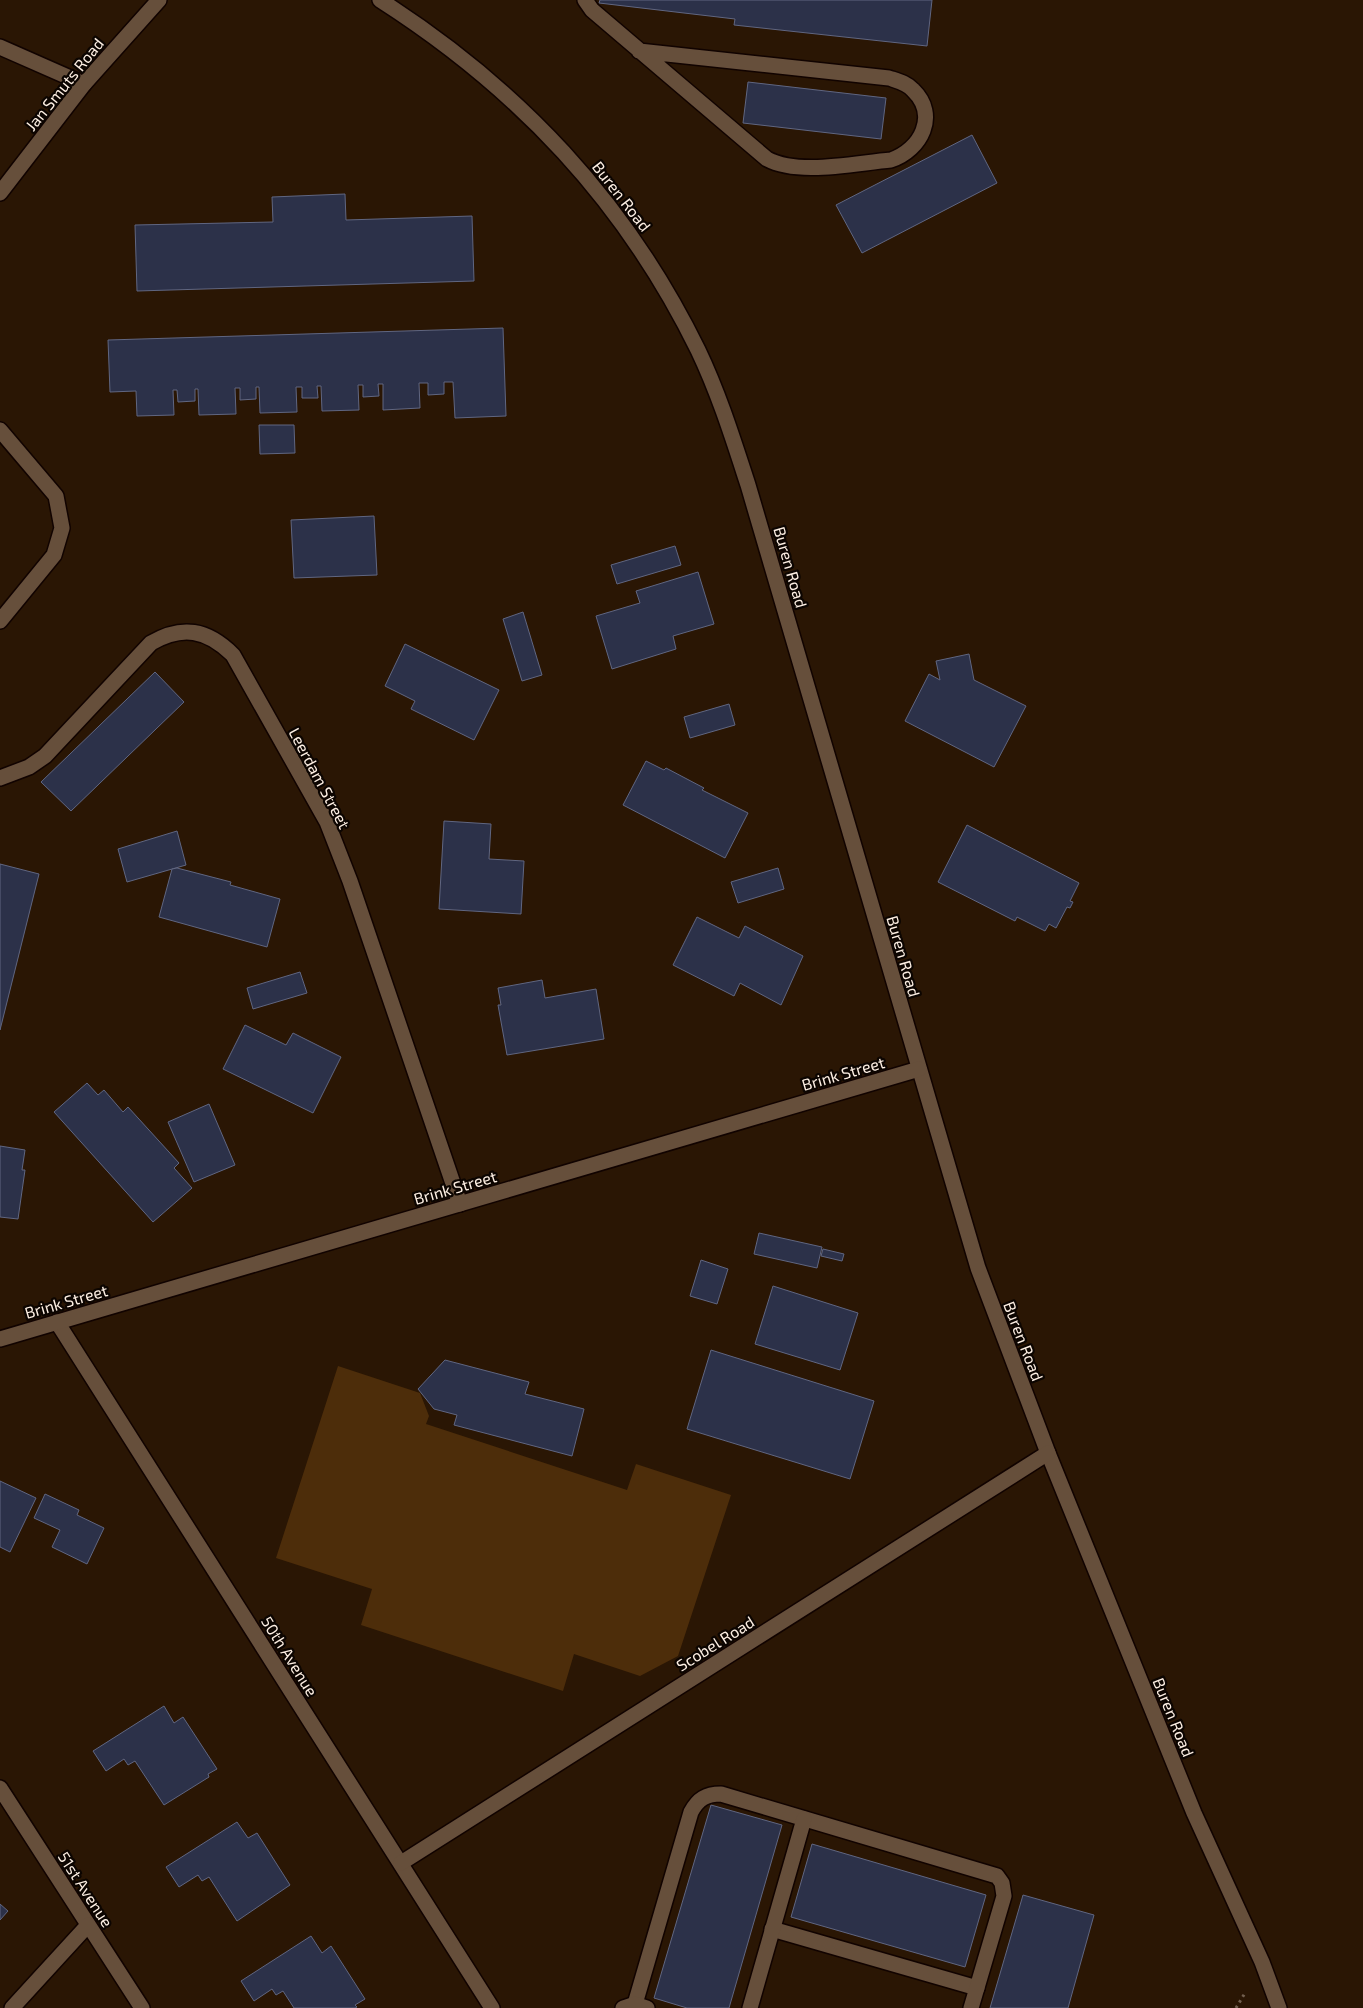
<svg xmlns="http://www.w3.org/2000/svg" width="1363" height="2008" viewBox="0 0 1363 2008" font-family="'Exo 2',sans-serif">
<rect width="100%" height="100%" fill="#2a1604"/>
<path fill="#4d2d0a" d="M338 1366 420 1393 429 1416 426 1424 627 1490 636 1464 731 1495 678 1656 640 1676 574 1654 563 1691 361 1625 372 1589 276 1558Z"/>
<g fill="#2c3149" stroke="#606681">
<path d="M600 0H932L927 46 734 25 735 19 599 3Z"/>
<path d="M748 82 886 98 881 139 743 123Z"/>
<path d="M972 135 997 183 862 253 836 205Z"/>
<path d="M345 194 346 220 472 216 474 281 137 291 135 225 273 222 272 197Z"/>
<path d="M503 328 506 416 455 418 453 382H444V394L428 395V383H419L420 408 383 410V384H378L379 396 363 397V385H358L359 410 322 411 321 386H317L318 398H302V387H296L297 412 260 413 259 387H256V399L240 400V388H235L236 414 199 415 198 389H195V401L178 402 177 390H173L174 415 137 416 136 391 110 392 108 340Z"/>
<path d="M259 425H294L295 453 260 454Z"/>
<path d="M374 516 377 575 294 578 291 520Z"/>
<path d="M675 546 681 565 617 584 611 565Z"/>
<path d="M698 572 714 624 673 636 676 649 612 669 596 616 640 603 636 591Z"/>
<path d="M523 612 542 675 522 681 503 619Z"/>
<path d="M405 644 499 690 474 740 411 709 415 701 385 686Z"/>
<path d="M969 654 974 680 1026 706 994 767 905 721 929 674 940 680 936 661Z"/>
<path d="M155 672 184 702 71 811 41 782Z"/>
<path d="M729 704 735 725 690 738 684 717Z"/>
<path d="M646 761 664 770 666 768 704 788 702 790 748 813 725 858 623 805Z"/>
<path d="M444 821 491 824 489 859 524 861 521 914 439 909Z"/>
<path d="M967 825 1079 883 1070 901 1073 902 1070 908 1067 907 1056 928 1049 924 1045 931 1017 917 1015 921 938 882Z"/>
<path d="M177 831 186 865 127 882 118 849Z"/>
<path d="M0 864 39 874 0 1030Z"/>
<path d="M177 868 231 882 230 885 280 899 267 947 159 917 172 869Z"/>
<path d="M778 868 784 889 738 903 731 882Z"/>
<path d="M697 917 739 938 745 926 803 956 781 1005 740 983 734 996 673 965Z"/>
<path d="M300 972 307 993 253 1009 247 988Z"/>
<path d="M542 980 545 998 596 989 604 1039 507 1055 498 1005H501L498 988Z"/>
<path d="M245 1025 286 1045 293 1033 341 1057 313 1113 223 1069Z"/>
<path d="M87 1083 98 1095 104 1090 123 1112 128 1107 179 1163 174 1168 192 1188 153 1222 54 1112Z"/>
<path d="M209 1104 235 1165 194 1182 168 1122Z"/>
<path d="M0 1146 25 1150 22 1170H25L18 1219 0 1217Z"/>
<path d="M759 1233 822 1247 817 1268 754 1254Z"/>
<path d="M823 1249 844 1254 842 1261 821 1256Z"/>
<path d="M701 1260 728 1269 717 1304 690 1296Z"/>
<path d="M773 1286 858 1313 840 1370 755 1344Z"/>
<path d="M711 1350 874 1401 850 1479 687 1429Z"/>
<path d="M445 1360 529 1382 525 1394 584 1409 572 1456 454 1425 457 1415 434 1409 418 1389Z"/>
<path d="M0 1481 36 1498 10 1552 0 1547Z"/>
<path d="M45 1494 79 1510 77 1515 104 1528 87 1564 52 1547 60 1530 34 1518Z"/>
<path d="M164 1706 174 1723 183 1717 217 1769 208 1774 209 1777 164 1805 135 1761 128 1765 124 1759 106 1771 93 1751Z"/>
<path d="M711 1805 782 1825 729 2008H687L654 1998Z"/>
<path d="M237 1822 248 1838 257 1833 290 1885 237 1921 209 1877 202 1881 198 1875 179 1887 166 1867Z"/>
<path d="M812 1844 986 1895 965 1967 791 1917Z"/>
<path d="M1023 1895 1094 1915 1068 2008H990Z"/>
<path d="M0 1904 8 1911 0 1920Z"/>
<path d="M311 1936 322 1953 331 1946 365 1999 355 2005 357 2007 355 2008H294L283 1991 276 1995 272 1989 254 2001 241 1981Z"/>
</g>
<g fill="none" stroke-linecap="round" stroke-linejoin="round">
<defs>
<g id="minor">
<path d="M380 0C519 89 625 201 698 350 719 394 733 439 748 485L978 1268 1048 1453 1194 1813 1262 1962 1279 2008"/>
<path d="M585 0 592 10 767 159C799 176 855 163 891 160 921 150 939 115 913 90 907 83 898 81 889 78L639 51"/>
<path d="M0 47 84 84"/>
<path d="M0 193 84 84 159 0"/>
<path d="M0 430 56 496 62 528 54 555 0 621"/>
<path d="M0 778 29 767 45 756 151 643C182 625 207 629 233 655L327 822 350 881 460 1204"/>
<path d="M57 1322 492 2008"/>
<path d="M0 1339 919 1069"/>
<path d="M0 1788 142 2008"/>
<path d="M401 1863 1048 1453"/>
<path d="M772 1929 977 1988"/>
<path d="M635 2004 691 1812C698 1799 706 1794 721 1794L997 1876 1002 1883 1004 1896 971 2008"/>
<path d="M12 2008 88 1925"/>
<path d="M623 2008 635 2004 647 2008"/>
<path d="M750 2008 804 1819"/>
</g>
</defs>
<use href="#minor" stroke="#110300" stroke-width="18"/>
<path stroke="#726050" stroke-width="3" stroke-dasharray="2.5 4" stroke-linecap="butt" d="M1236 2008 1245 1993"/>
<use href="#minor" stroke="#664f3b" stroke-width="15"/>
</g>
<g text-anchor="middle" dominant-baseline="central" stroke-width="4.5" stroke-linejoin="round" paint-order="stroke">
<g font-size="16" fill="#fdefe3" stroke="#0c0501">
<text transform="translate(64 84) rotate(-51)">Jan Smuts Road</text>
<text transform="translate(622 196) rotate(52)">Buren Road</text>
<text transform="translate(791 567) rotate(74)">Buren Road</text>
<text transform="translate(320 778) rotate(62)">Leerdam Street</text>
<text transform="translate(904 956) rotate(74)">Buren Road</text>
<text transform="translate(843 1073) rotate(-16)">Brink Street</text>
<text transform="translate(455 1187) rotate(-16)">Brink Street</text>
<text transform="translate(66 1301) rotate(-16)">Brink Street</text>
<text transform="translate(1024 1341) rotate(69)">Buren Road</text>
<text transform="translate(715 1643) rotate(-32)">Scobel Road</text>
<text transform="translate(290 1656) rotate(58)">50th Avenue</text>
<text transform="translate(1174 1717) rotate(68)">Buren Road</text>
<text transform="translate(86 1889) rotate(57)">51st Avenue</text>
</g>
</g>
</svg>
